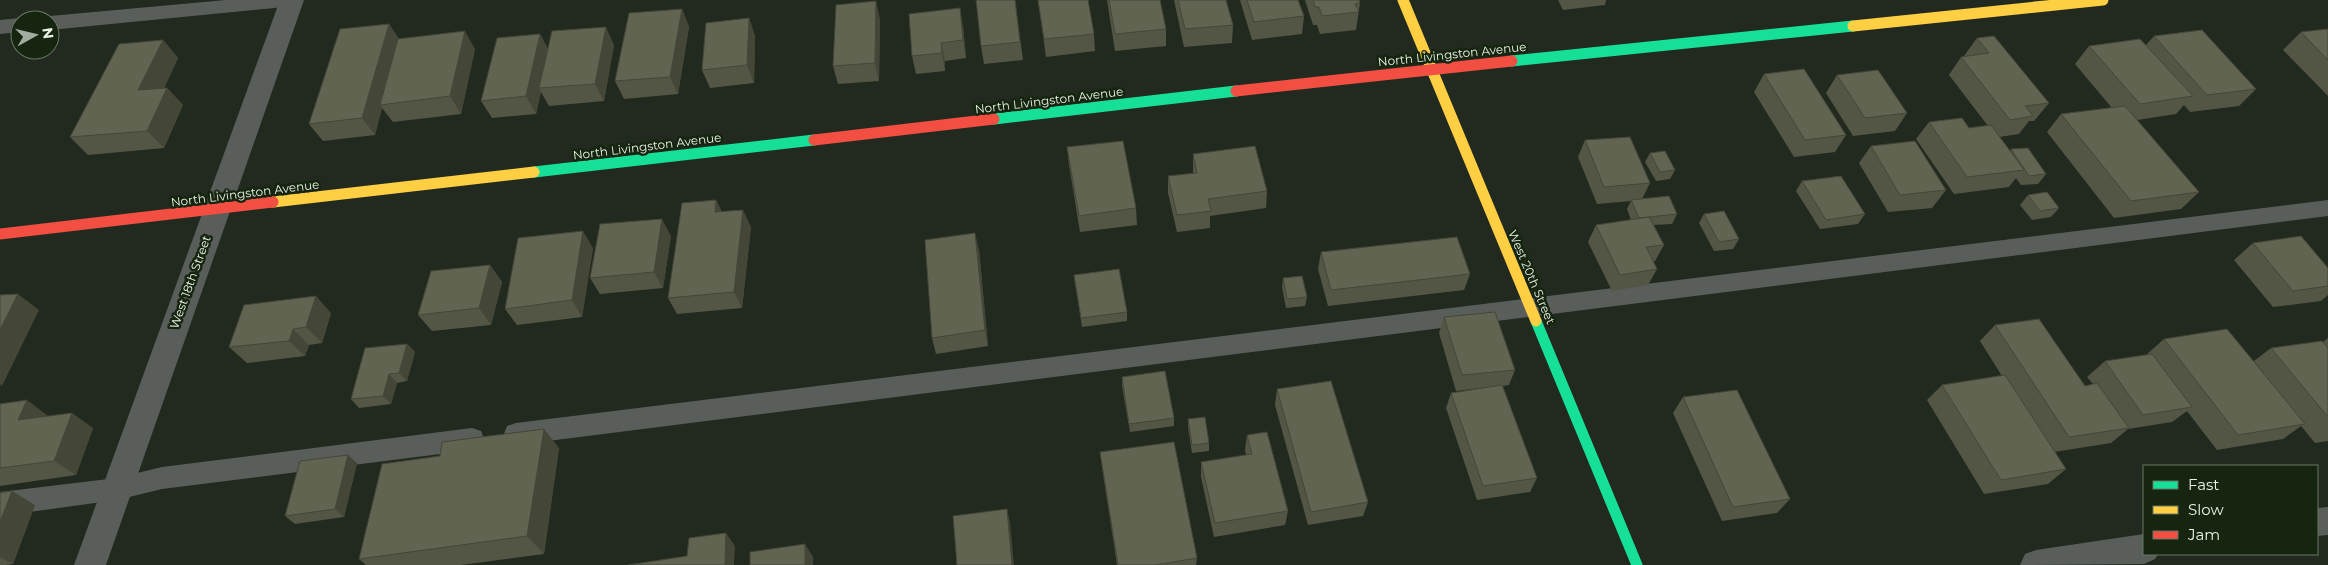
<svg xmlns="http://www.w3.org/2000/svg" width="2328" height="565" viewBox="0 0 2328 565" font-family="Montserrat,sans-serif">
<rect width="100%" height="100%" fill="#222a1f"/>
<g fill="none" stroke-linecap="round" stroke-linejoin="round">
<g fill="#5a5e5b" fill-rule="evenodd">
<path d="M226 0H303L301 5 294 6 50 30V20H42L50 16Z"/>
<path d="M20 18 26 20H20V32L0 34V20Z"/>
<path d="M2328 200V216L516 445 507 442 504 434 507 426 516 423Z"/>
<path d="M472 428 481 431 484 439 481 447 472 450 162 489 117 500 0 516V492L117 478 162 467Z"/>
</g>
<g fill="#5a5e5b" fill-rule="evenodd">
<path d="M280 0H304L106 565H74Z"/>
<path d="M2328 507V535L2317 536V508Z"/>
<path d="M2144 534V554H2158L2155 559 2144 564 2020 565 2025 554 2036 550Z"/>
</g>
<g stroke="#16e098" stroke-width="11">
<path d="M1512 61 1853 26"/>
<path d="M994 119 1236 91"/>
<path d="M534 172 814 140"/>
<path d="M1536 321 1637 565"/>
</g>
<g stroke="#ffcf43" stroke-width="11">
<path d="M1403 0 1536 321"/>
<path d="M1853 26 2103 0"/>
<path d="M273 202 534 172"/>
</g>
<g stroke="#f24e42" stroke-width="11">
<path d="M1236 91 1512 61"/>
<path d="M814 140 994 119"/>
<path d="M0 234 273 202"/>
</g>
</g>
<g fill="#535645">
<path d="M1015 0 1023 60 984 64 981 46Z"/>
<path d="M1038 0H1088L1094 34 1095 51 1046 57Z"/>
<path d="M1107 0H1160L1166 29V46L1115 51Z"/>
<path d="M1174 0H1226L1233 25 1232 43 1184 47Z"/>
<path d="M1240 0H1298L1304 16 1302 34 1252 40Z"/>
<path d="M1305 0H1359L1360 3 1356 30 1320 34 1317 25H1313Z"/>
<path d="M1558 0H1606L1605 5 1563 10Z"/>
<path d="M682 9 689 27 678 94 624 99 615 81Z"/>
<path d="M749 18 755 36 754 83 710 88 702 70Z"/>
<path d="M880 19 879 81 838 84 833 66Z"/>
<path d="M389 24 399 39 475 49 461 114 393 122 382 108 375 135 323 141 309 124Z"/>
<path d="M963 26 966 58 945 61V71L916 74 912 56Z"/>
<path d="M2328 29V96L2283 50 2301 32Z"/>
<path d="M540 34 548 49 614 45 604 101 549 106 541 92 536 114 492 118 481 101Z"/>
<path d="M2154 36 2256 89 2239 106 2190 112 2184 105 2176 114 2137 120 2199 192 2181 209 2114 218 2047 132 2061 114 2112 108 2075 64 2089 46 2146 45Z"/>
<path d="M1977 38 2049 103 2034 121H2029L2019 134 1999 137 2010 151 2011 149 2046 174 2038 184 2021 185 2016 178 2009 187 1954 194 1916 139 1929 122 1969 128 1988 126 1949 75 1961 57H1965L1964 56Z"/>
<path d="M163 40 178 58 164 88H167L183 105 164 148 88 155 70 137Z"/>
<path d="M1764 74 1846 135 1835 152 1794 157 1754 92Z"/>
<path d="M1837 75 1907 113 1895 131 1853 136 1826 93Z"/>
<path d="M1585 140 1650 183 1642 199 1677 214 1672 224 1654 225 1664 245 1655 261 1653 262 1657 269 1648 285 1612 291 1588 242 1596 225 1631 220 1627 209 1631 201 1597 204 1578 157Z"/>
<path d="M1871 146 1946 190 1932 208 1888 212 1859 163Z"/>
<path d="M1067 147 1136 208 1137 225 1080 232 1069 165Z"/>
<path d="M1650 153 1675 170 1670 179 1656 181 1645 162Z"/>
<path d="M1193 154 1267 191 1266 208 1210 216V228L1177 232 1168 193V176L1193 173Z"/>
<path d="M1802 181 1865 214 1858 224 1820 229 1796 191Z"/>
<path d="M2028 195 2059 208 2051 217 2032 220 2020 205Z"/>
<path d="M716 200 722 212 751 227 742 308 677 314 668 298Z"/>
<path d="M1704 214 1739 239 1733 249 1714 251 1699 223Z"/>
<path d="M671 236 663 288 600 294 590 278Z"/>
<path d="M2253 243 2328 268V295L2321 301 2273 307 2234 260Z"/>
<path d="M593 248 582 317 517 325 505 309Z"/>
<path d="M979 250 988 346 936 354 932 338Z"/>
<path d="M1321 252 1470 274 1464 290 1328 306 1318 269Z"/>
<path d="M490 265 502 282 491 325 432 331 418 315Z"/>
<path d="M1074 275 1127 312V321L1082 327Z"/>
<path d="M1283 278 1307 297 1305 306 1286 308 1282 287Z"/>
<path d="M331 313 322 343 309 345 305 356 247 363 229 347Z"/>
<path d="M1444 317 1515 370 1509 385 1503 386 1537 478 1530 492 1477 500 1446 408 1451 393 1482 388 1456 391 1439 333Z"/>
<path d="M1995 325 2085 386 2093 384 2087 377 2105 361 2146 355 2164 339 2254 361 2271 348 2323 342 2328 338V441L2315 443 2301 426 2283 439 2217 450 2187 411 2172 422 2128 429 2111 443 2054 452 2066 469 2048 484 1984 494 1927 400 1942 385 2002 376 1980 341Z"/>
<path d="M407 344 415 352 407 381 397 383 391 404 359 408 351 399Z"/>
<path d="M1122 377 1174 418V426L1130 432 1122 386Z"/>
<path d="M1277 389 1368 502 1363 516 1308 525 1275 405Z"/>
<path d="M1683 397 1790 499 1777 513 1722 521 1673 413Z"/>
<path d="M0 404 93 428 76 475 0 486Z"/>
<path d="M1188 419 1209 443V451L1192 453 1188 427Z"/>
<path d="M1247 435 1288 511 1285 525 1214 537 1201 477V462L1246 455 1245 450Z"/>
<path d="M559 448 544 554 461 565H366L359 559Z"/>
<path d="M1100 452 1197 558 1196 565H1117L1102 467Z"/>
<path d="M357 463 344 517 295 524 285 516Z"/>
<path d="M0 493 35 505 13 564 6 565H0Z"/>
</g>
<g fill="#444638">
<path d="M876 1 880 19 879 81 875 63Z"/>
<path d="M960 8 963 26 966 58 963 40Z"/>
<path d="M682 9 689 27 678 94 670 77Z"/>
<path d="M749 18 755 36 754 83 747 65Z"/>
<path d="M389 24 401 42 380 105 382 108 375 135 362 118Z"/>
<path d="M606 27 614 45 604 101 595 84Z"/>
<path d="M465 31 475 49 461 114 450 96Z"/>
<path d="M540 34 549 52 539 88 541 92 536 114 526 96Z"/>
<path d="M163 40 178 58 155 108 138 90Z"/>
<path d="M941 43 945 61V71L942 53Z"/>
<path d="M167 88 183 105 164 148 147 131Z"/>
<path d="M716 200 724 217 715 212Z"/>
<path d="M743 210 751 227 742 308 734 292Z"/>
<path d="M662 219 671 236 663 288 654 272Z"/>
<path d="M583 231 593 248 582 317 572 300Z"/>
<path d="M975 233 979 250 988 346 985 330Z"/>
<path d="M490 265 502 282 491 325 479 308Z"/>
<path d="M18 294 39 310 2 386 0 384V330Z"/>
<path d="M316 296 331 313 322 343 306 327Z"/>
<path d="M293 329 309 345 305 356 289 341Z"/>
<path d="M407 344 415 352 407 381 399 373Z"/>
<path d="M389 374 397 383 391 404 383 396Z"/>
<path d="M27 400 48 416 18 420Z"/>
<path d="M72 413 93 428 76 475 54 461Z"/>
<path d="M544 429 559 448 544 554 527 536Z"/>
<path d="M348 455 357 463 344 517 335 509Z"/>
<path d="M12 491 35 505 13 564 0 557V522Z"/>
<path d="M1007 509 1010 523 1014 565H1012Z"/>
<path d="M726 533 735 546 734 565H725Z"/>
<path d="M805 544 813 557V565H805Z"/>
</g>
<g fill="#616450" stroke="#444638">
<path d="M976 0H1015L1020 42 981 46Z"/>
<path d="M1038 0H1088L1094 34 1044 39Z"/>
<path d="M1109 0H1160L1166 29 1115 34Z"/>
<path d="M1178 0H1226L1233 25 1185 29Z"/>
<path d="M1247 0H1298L1304 16 1254 22Z"/>
<path d="M1313 0H1359L1360 3 1355 4 1359 12 1322 16 1319 7H1315Z"/>
<path d="M876 1 875 63 833 66 836 5Z"/>
<path d="M960 8 963 40 941 43 942 53 912 56 909 14Z"/>
<path d="M682 9 670 77 615 81 629 13Z"/>
<path d="M749 18 747 65 702 70 706 23Z"/>
<path d="M389 24 362 118 309 124 340 29Z"/>
<path d="M606 27 595 84 539 88 552 31Z"/>
<path d="M2328 29V60L2301 32Z"/>
<path d="M2202 30 2256 89 2207 95 2154 36Z"/>
<path d="M465 31 450 96 380 105 398 39Z"/>
<path d="M540 34 526 96 481 101 497 38Z"/>
<path d="M1994 36 2049 103 2025 106 2033 116 2010 120 1961 57 1989 53 1977 38Z"/>
<path d="M2140 39 2193 96 2140 104 2089 46Z"/>
<path d="M163 40 138 90 167 88 147 131 70 137 119 44Z"/>
<path d="M1804 69 1846 135 1805 140 1764 74Z"/>
<path d="M1878 70 1907 113 1865 118 1837 75Z"/>
<path d="M2125 106 2199 192 2131 201 2061 114Z"/>
<path d="M1962 118 1969 128 1991 125 2024 170 1967 177 1929 122Z"/>
<path d="M1630 137 1650 183 1604 187 1585 140Z"/>
<path d="M1123 141 1136 208 1079 216 1067 147Z"/>
<path d="M1915 141 1946 190 1900 195 1871 146Z"/>
<path d="M1255 146 1267 191 1208 199 1211 211 1177 215 1168 176 1197 173 1193 154Z"/>
<path d="M2028 148 2046 174 2029 176 2011 149Z"/>
<path d="M1665 151 1675 170 1660 172 1650 153Z"/>
<path d="M1841 176 1865 214 1826 220 1802 181Z"/>
<path d="M2047 192 2059 208 2040 211 2028 195Z"/>
<path d="M1669 196 1677 214 1639 218 1631 200Z"/>
<path d="M716 200 715 212 743 210 734 292 668 298 682 203Z"/>
<path d="M1724 211 1739 239 1719 242 1704 214Z"/>
<path d="M1649 217 1664 245 1646 247 1657 269 1620 275 1596 225Z"/>
<path d="M662 219 654 272 590 278 600 224Z"/>
<path d="M583 231 572 300 505 309 518 238Z"/>
<path d="M975 233 985 330 932 338 925 240Z"/>
<path d="M2301 236 2328 268V286L2293 291 2253 243Z"/>
<path d="M1457 237 1470 274 1331 290 1321 252Z"/>
<path d="M490 265 479 308 418 315 431 271Z"/>
<path d="M1119 269 1127 312 1081 318 1074 275Z"/>
<path d="M1302 276 1307 297 1287 299 1283 278Z"/>
<path d="M18 294 0 330V295Z"/>
<path d="M316 296 306 327 293 329 289 341 229 347 244 305Z"/>
<path d="M1495 312 1515 370 1462 375 1444 317Z"/>
<path d="M2039 319 2085 386 2097 383 2129 428 2069 437 1995 325Z"/>
<path d="M2227 329 2305 424 2238 435 2164 339Z"/>
<path d="M2322 341 2328 348V417L2271 348Z"/>
<path d="M407 344 399 373 389 374 383 396 351 399 365 348Z"/>
<path d="M2152 354 2192 407 2143 415 2105 361Z"/>
<path d="M1165 371 1174 418 1129 424 1122 377Z"/>
<path d="M2005 375 2066 469 2001 480 1942 385Z"/>
<path d="M1331 381 1368 502 1311 512 1277 389Z"/>
<path d="M1502 385 1537 478 1483 486 1451 393Z"/>
<path d="M1737 390 1790 499 1733 507 1683 397Z"/>
<path d="M27 400 18 420 72 413 54 461 0 468V404Z"/>
<path d="M1205 417 1209 443 1192 445 1188 419Z"/>
<path d="M544 429 527 536 359 559 382 464 440 456 442 442Z"/>
<path d="M1267 432 1288 511 1215 523 1201 462 1252 454 1247 435Z"/>
<path d="M1174 442 1197 558 1155 565H1118L1100 452Z"/>
<path d="M348 455 335 509 285 516 300 461Z"/>
<path d="M12 491 0 522V493Z"/>
<path d="M1007 509 1012 565H957L953 516Z"/>
<path d="M726 533 725 565H628L687 556 689 538Z"/>
<path d="M805 544V565H750V552Z"/>
</g>
<g text-anchor="middle" dominant-baseline="central" stroke-width="5" stroke-linejoin="round" paint-order="stroke">
<g font-size="12" fill="#e8f2e5" stroke="#152510">
<text transform="translate(1452 54) rotate(-6)">North Livingston Avenue</text>
<text transform="translate(1049 100) rotate(-7)">North Livingston Avenue</text>
<text transform="translate(647 146) rotate(-7)">North Livingston Avenue</text>
<text transform="translate(245 193) rotate(-7)">North Livingston Avenue</text>
<text transform="translate(1532 277) rotate(67)">West 20th Street</text>
<text transform="translate(190 282) rotate(-70)">West 18th Street</text>
</g>
</g>
<rect x="2143" y="465" width="175" height="90" fill="#152510" stroke="#697765"/>
<rect x="2153" y="481" width="25" height="8" fill="#16e098" stroke="#697765"/>
<text x="2188" y="490" font-size="15" fill="#e8f2e5">Fast</text>
<rect x="2153" y="506" width="25" height="8" fill="#ffcf43" stroke="#697765"/>
<text x="2188" y="515" font-size="15" fill="#e8f2e5">Slow</text>
<rect x="2153" y="531" width="25" height="8" fill="#f24e42" stroke="#697765"/>
<text x="2188" y="540" font-size="15" fill="#e8f2e5">Jam</text>
<g transform="translate(35 35) rotate(82)"><circle r="24" fill="#152510" stroke="#697765"/>
<path d="M0-4L9 19L0 12L-9 19Z" fill="#a3aca0"/>
<text y="-8" font-size="14" font-weight="bold" text-anchor="middle" fill="#e8f2e5">N</text>
</g>
</svg>
